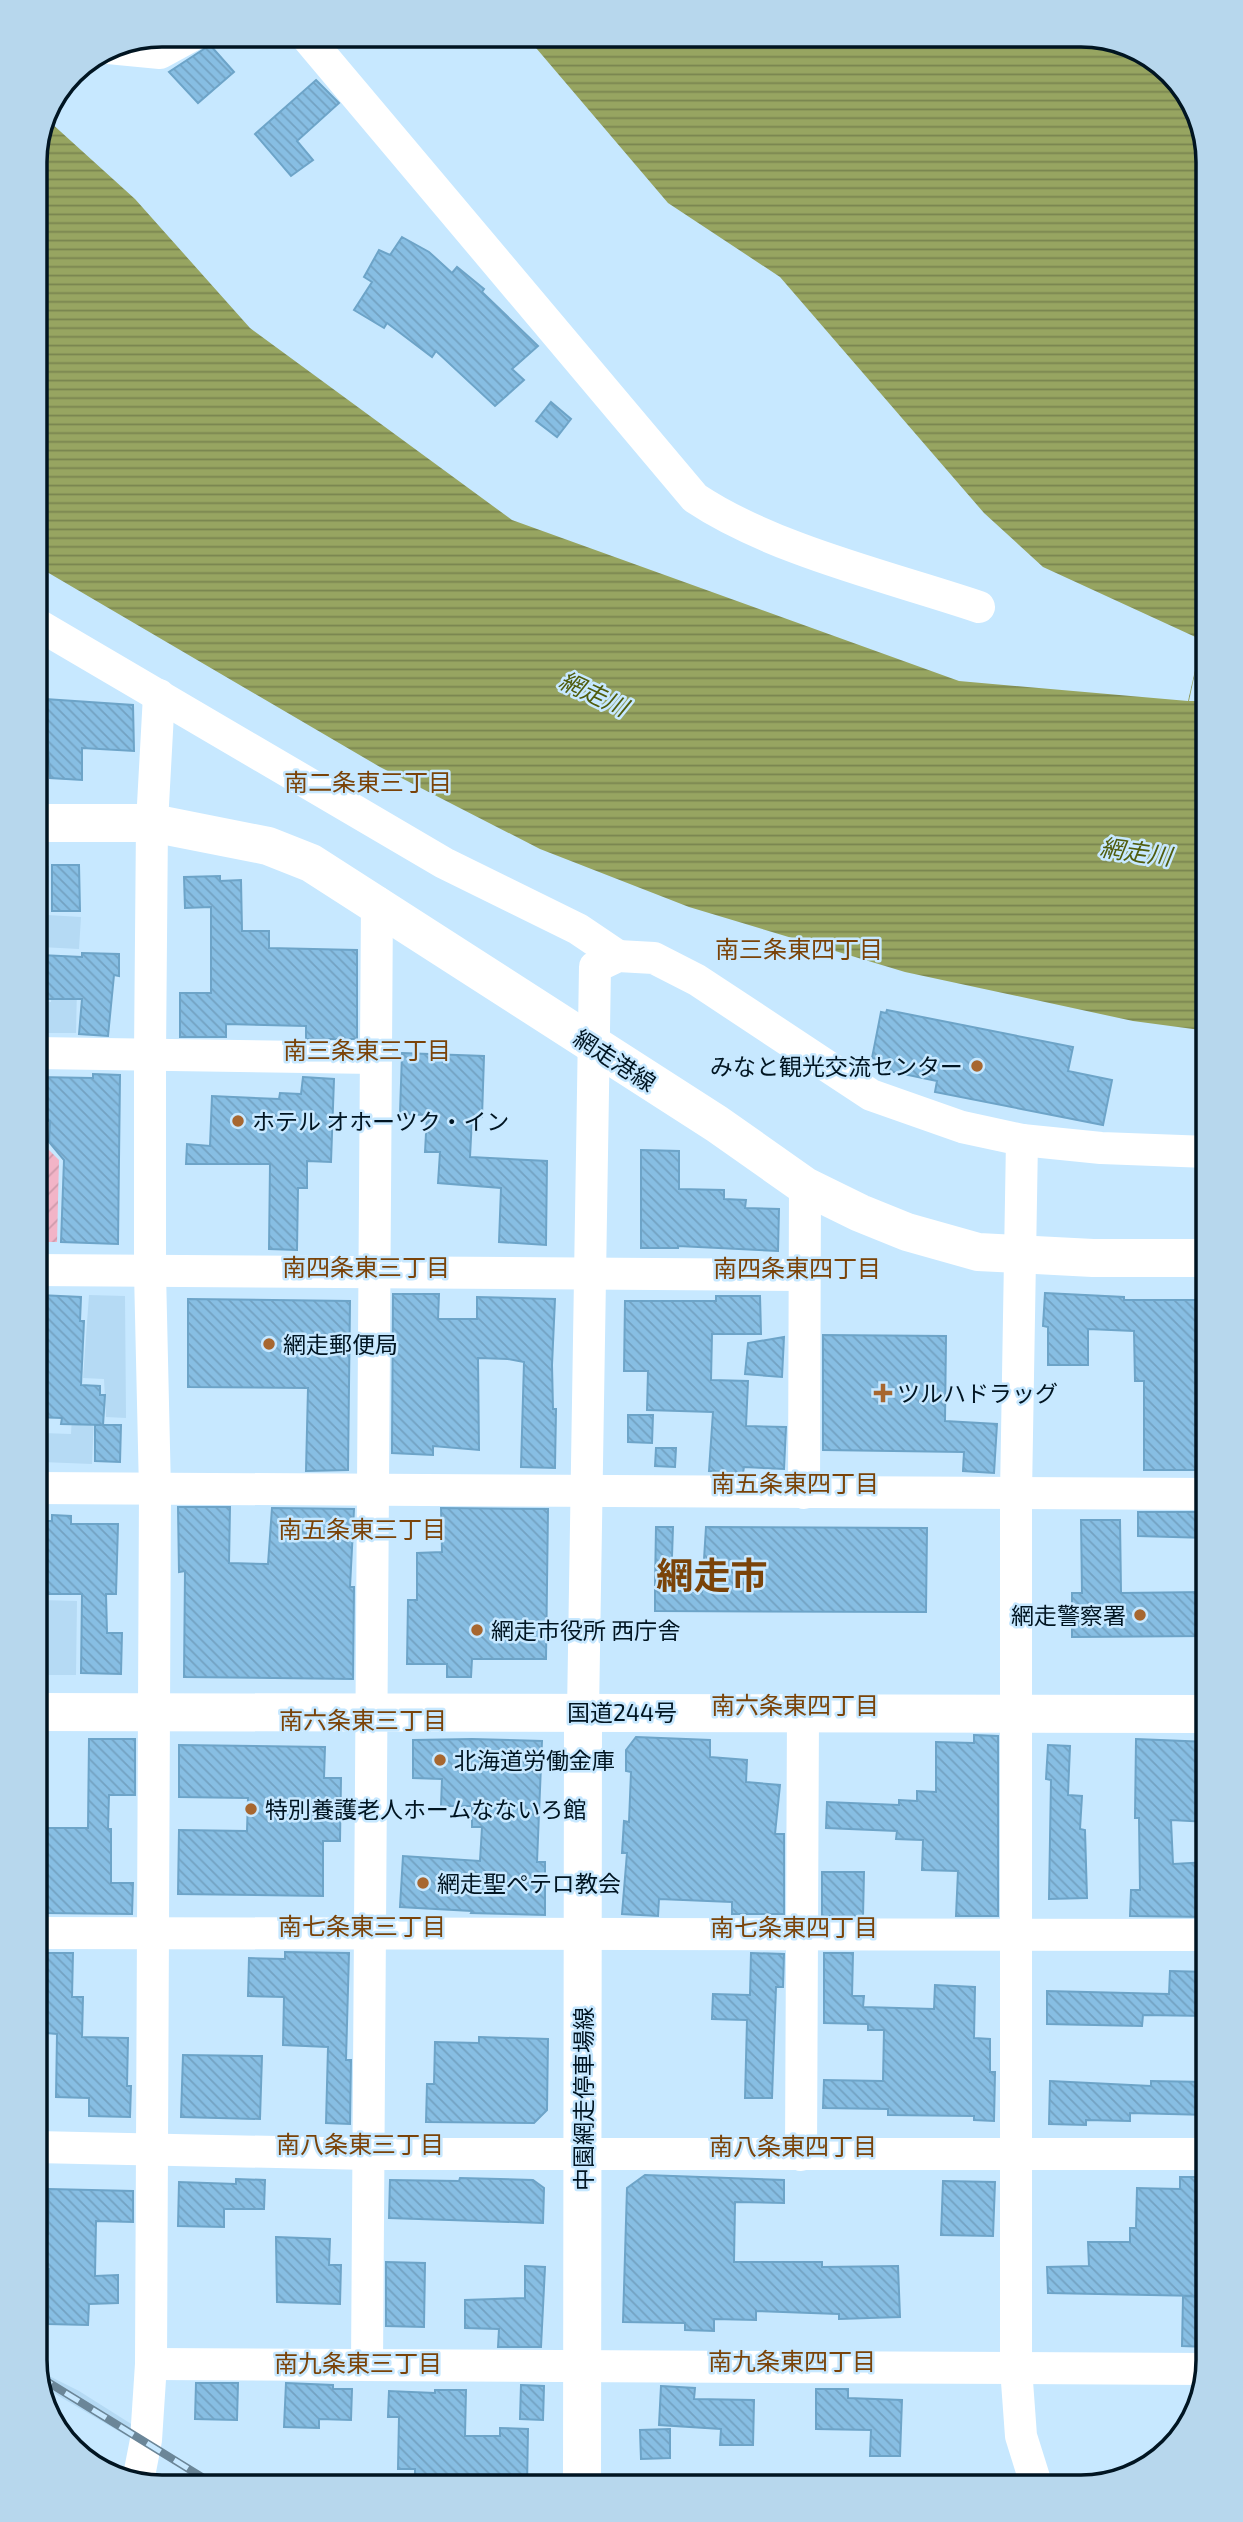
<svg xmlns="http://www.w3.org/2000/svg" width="1243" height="2522" viewBox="0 0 1243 2522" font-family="'Exo 2','Noto Sans JP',sans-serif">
<defs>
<pattern id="forest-crowns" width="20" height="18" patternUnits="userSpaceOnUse" patternTransform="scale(1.75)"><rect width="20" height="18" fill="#f2b4c7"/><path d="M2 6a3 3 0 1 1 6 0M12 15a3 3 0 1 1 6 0" fill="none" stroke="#ce9aab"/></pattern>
<pattern id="garden-furrows" width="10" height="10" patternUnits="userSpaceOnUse" patternTransform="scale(1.75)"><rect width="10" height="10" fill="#f2b4c7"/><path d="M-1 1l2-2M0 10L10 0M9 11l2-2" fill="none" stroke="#ce9aab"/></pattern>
<pattern id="water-rules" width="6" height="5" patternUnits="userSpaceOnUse" patternTransform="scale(1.75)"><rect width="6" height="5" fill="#97a561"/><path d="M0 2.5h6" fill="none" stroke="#798550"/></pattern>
<pattern id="building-back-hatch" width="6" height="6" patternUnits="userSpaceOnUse" patternTransform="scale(1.75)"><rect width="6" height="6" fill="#87bee3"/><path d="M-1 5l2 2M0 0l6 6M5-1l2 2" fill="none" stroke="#73a2c2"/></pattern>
</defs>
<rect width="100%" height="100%" fill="#c7e8ff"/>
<g fill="#b5daf4">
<path d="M44 866H49L47 915 81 917 79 949 41 947Z"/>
<path d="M52 988H77L76 1033H41V1002H51Z"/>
<path d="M89 1295 125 1296 126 1418 106 1417 104 1379 83 1378Z"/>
<path d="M72 1416 94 1417 92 1464 42 1462 43 1433 71 1434Z"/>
<path d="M40 1600 77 1601 76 1675H40Z"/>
<path d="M37 2370 79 2391 136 2427 132 2439 40 2385Z"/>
</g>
<path fill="url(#forest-crowns)" d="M1001 2481 1004 2487H706L708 2484Z"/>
<path fill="url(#garden-furrows)" d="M41 1149H48L59 1160 57 1242H39Z"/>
<path fill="url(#water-rules)" d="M525 35H1090L1158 61 1198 114 1208 162V1031L1133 1021 905 972 689 907 540 849 380 767 35 565V154L50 122 135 199 250 328 512 520 959 681 1188 701 1202 640 1043 567 984 513 780 277 668 203Z"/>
<path fill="#c7e8ff" d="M1202 640H1208V701H1189Z"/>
<g fill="url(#building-back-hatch)" stroke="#6da4c8" stroke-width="2">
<path d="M210 45 234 72 198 103 169 72Z"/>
<path d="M316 80 339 103 297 141 313 160 291 176 255 134Z"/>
<path d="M402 237 429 252 452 273 457 267 484 289 482 292 538 346 512 369 524 380 495 406 436 351 432 357 387 323 384 328 354 310 372 282 364 277 379 250 390 255Z"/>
<path d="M551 402 571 419 557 437 536 421Z"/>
<path d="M45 699 133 705 134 751 82 748V780L50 778Z"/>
<path d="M52 865H79L80 911H52Z"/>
<path d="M220 876V881L241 880 242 931H269V948L357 950V1039H306V1026L226 1024V1037H180V993H211V907L185 908 184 877Z"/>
<path d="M82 953 119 954V976L114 975 108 1036 79 1034 82 999H40L41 955 82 957Z"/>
<path d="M887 1010 1073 1047 1068 1071 1112 1080 1103 1125 935 1092 937 1081 884 1070 886 1061 872 1058 881 1012 886 1013Z"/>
<path d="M402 1053 484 1056 482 1117 472 1118 470 1157 547 1161 546 1245 499 1242 501 1188 438 1183 440 1152H425L427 1115 400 1114Z"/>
<path d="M93 1074 120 1075 118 1244 61 1242 64 1160 49 1142 50 1121 40 1120V1113H37L38 1077 93 1078Z"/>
<path d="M303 1077 334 1079 331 1162 307 1161V1188H298L297 1250 269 1249 270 1164H186L187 1144 210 1146 212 1096 279 1099 280 1093 301 1094Z"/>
<path d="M641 1150 679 1151V1189L724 1190V1199L746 1200 745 1208 779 1209 778 1251 678 1246V1248H641Z"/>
<path d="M1045 1293 1124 1297V1300H1208V1470H1144V1381H1135L1134 1331 1088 1329V1365H1048V1327L1043 1326Z"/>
<path d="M393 1294H439L438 1319H477V1297L555 1299 552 1365 553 1409H556L555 1468 521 1467 524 1362 508 1359 478 1358 479 1450 433 1446V1455L392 1453Z"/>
<path d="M39 1295 81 1297 80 1321H84L81 1385 100 1386V1395H105L103 1425 61 1424 62 1418 35 1417V1297Z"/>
<path d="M716 1296H760L761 1334H712L711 1380 748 1381 746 1426 786 1427 784 1469 744 1467 743 1473 709 1471 713 1412 647 1410 648 1371H624L625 1301H716Z"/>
<path d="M188 1299 350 1301 348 1470 306 1471 308 1388 188 1387Z"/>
<path d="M823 1335 946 1336 945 1421 997 1424 994 1473 963 1471 964 1452 823 1450Z"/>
<path d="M784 1337 782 1377 745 1374 748 1343Z"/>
<path d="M628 1415H653L652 1443 628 1442Z"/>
<path d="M95 1425H121L120 1462 95 1461Z"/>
<path d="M656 1448H676L675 1467 655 1466Z"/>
<path d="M178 1507H230L229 1563 268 1564 272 1508 354 1509 350 1587H354L353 1679 184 1677 185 1571 179 1572Z"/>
<path d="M441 1508 548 1509 546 1659H472L471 1677H447V1664H407L408 1600H417V1553L442 1552Z"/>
<path d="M1138 1512H1208V1538L1138 1536Z"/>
<path d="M52 1515 71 1516V1524H118L116 1594H106L107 1633H122L121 1674 81 1673 82 1594H35V1535H46L47 1521H52Z"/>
<path d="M1081 1520H1120L1121 1593 1206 1592 1207 1636 1072 1637V1593H1082Z"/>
<path d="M656 1527H673L671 1586 655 1585Z"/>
<path d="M706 1527 927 1528 926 1612 655 1611V1590L702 1592Z"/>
<path d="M974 1735 998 1736V1916H956L958 1871 922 1870 923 1840 896 1839 897 1831 826 1828 827 1802 899 1805V1800L917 1801V1791L936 1792V1742L974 1743Z"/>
<path d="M636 1737 710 1740V1757L747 1760 746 1782 780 1785 775 1834H784V1914H732V1902L659 1899 658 1916 622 1914 627 1853H622L624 1821 629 1822 631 1772 626 1771V1750Z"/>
<path d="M89 1739H135V1795H109L108 1829H111V1883H133L132 1914 44 1913V1828H88Z"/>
<path d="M472 1739 542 1741 537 1862H545V1915L471 1913 472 1911 400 1907 403 1856 480 1861 482 1827H472V1806H441L442 1779 413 1778V1740Z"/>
<path d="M1136 1739 1208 1742V1822L1171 1820 1173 1864 1208 1862V1917L1130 1916 1131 1890H1140L1139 1818H1135Z"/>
<path d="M179 1745 325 1747 324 1778H341L340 1841H323V1896L178 1894 179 1830 247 1831 248 1798 179 1797Z"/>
<path d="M1048 1745 1070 1746 1068 1795 1082 1796 1080 1829 1085 1830 1087 1898 1049 1899 1051 1780 1046 1779Z"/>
<path d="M822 1872H864L863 1916H822Z"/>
<path d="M285 1952 349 1953 346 2060H351L350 2124 326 2123 328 2047 283 2045 284 1997 248 1996 249 1958 285 1959Z"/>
<path d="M35 1953H73L72 1997H83L82 2037 128 2038 127 2086H131L130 2117 89 2116V2098L56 2097 57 2034 35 2032Z"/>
<path d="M751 1953 784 1954 783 1987H776L772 2098H745L747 2020 712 2019 713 1994 750 1995Z"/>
<path d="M824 1953H853L852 1996H864L863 2007 934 2009 935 1985 975 1987 974 2038 990 2039V2072H995L994 2121 974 2120V2116L888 2115V2109L823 2108 824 2080 883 2081 884 2030H868V2024L824 2023Z"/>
<path d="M1170 1971 1208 1972V2016L1143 2015 1142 2026 1047 2024V1991L1169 1994Z"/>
<path d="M479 2037 548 2039 547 2110 534 2123 426 2122 427 2084H434L435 2042 479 2043Z"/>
<path d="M183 2055 262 2056 260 2119 181 2117Z"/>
<path d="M1050 2081 1151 2086V2081L1208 2082V2115L1130 2113V2121L1086 2120V2125L1049 2124Z"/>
<path d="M645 2175 784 2180V2203L735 2202 734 2262H822V2267L898 2266 900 2317 839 2319V2314L756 2311V2320L714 2319V2331L685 2330V2323L623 2322 627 2188Z"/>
<path d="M1180 2177H1208V2260H1201L1200 2296 1048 2293 1047 2267 1089 2266 1088 2242H1130V2228H1136L1137 2188 1180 2189Z"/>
<path d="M460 2178 533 2180 544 2188 543 2223 389 2218 390 2180 459 2181Z"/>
<path d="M236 2179 265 2180 264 2209H224V2227L178 2226 179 2182 236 2184Z"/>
<path d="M943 2181 995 2182 993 2236 941 2235Z"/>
<path d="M49 2189 133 2191V2222L96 2221 95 2276 118 2275V2303L89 2304 88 2325 48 2324 49 2269H39L40 2234H48Z"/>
<path d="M276 2237 330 2239 329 2265H341L340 2304 277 2302Z"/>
<path d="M386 2262 425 2263 424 2327 386 2326Z"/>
<path d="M525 2266 545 2267 541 2347H498L499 2329 465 2328V2300L525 2298Z"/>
<path d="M1183 2296 1208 2297V2347L1182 2346Z"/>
<path d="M196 2383H238L237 2420 195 2419Z"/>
<path d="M286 2383 333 2385V2389H352L351 2420 319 2419V2428L284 2427Z"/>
<path d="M521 2385 544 2386 543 2420 520 2419Z"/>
<path d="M661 2386 695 2388 694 2399 754 2400 753 2445H720L721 2429 659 2425Z"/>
<path d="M816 2389H848V2398L902 2400 900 2456H870L871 2430 816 2429Z"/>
<path d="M435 2390H466L465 2436H500V2428L528 2429 527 2487H415V2469H398L399 2417H388L389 2391 435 2393Z"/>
<path d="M670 2429V2458L641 2459 640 2430Z"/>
</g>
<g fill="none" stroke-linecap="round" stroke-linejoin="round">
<g stroke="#fff" stroke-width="32">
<path d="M305 35 695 498C773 550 890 577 979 607"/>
<path d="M108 48 160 53 193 35"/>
<path d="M35 623 444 863 578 929 618 956"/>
<path d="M35 1053 376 1058"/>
<path d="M1022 1140 1016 1494V2368L1021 2436 1037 2487"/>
<path d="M35 1270 805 1275"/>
<path d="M35 1488 1208 1494"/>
<path d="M804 1493 805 1186"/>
<path d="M583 1712 595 967 618 956 654 958 697 980 871 1095 962 1127 1022 1140 1101 1148 1208 1152"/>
<path d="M35 1933 1208 1935"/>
<path d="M35 2147 369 2154H1208"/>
<path d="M801 2155 803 1713"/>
<path d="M151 2364 1205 2369"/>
<path d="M367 2365 377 902"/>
<path d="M138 2481 146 2440 151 2364 155 1491 150 1272V1054L152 823 159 695"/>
</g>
<g stroke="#fff" stroke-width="38">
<path d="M35 823H152L268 846 311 863 717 1124 805 1186 860 1213 907 1232 978 1252 1093 1258H1208"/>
<path d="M582 2487 583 1712"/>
</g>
<path stroke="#fff" stroke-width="38" d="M35 1712 1208 1714"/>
<defs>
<path id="rail" d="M38 2376 218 2487"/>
</defs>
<use href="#rail" stroke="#6b8698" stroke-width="8"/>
<use href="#rail" stroke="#c7e8ff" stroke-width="5" stroke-dasharray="16" stroke-linecap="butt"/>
</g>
<g fill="#a76730" stroke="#c7e8ff" stroke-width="2.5">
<circle cx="977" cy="1066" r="7"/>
<circle cx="238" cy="1121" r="7"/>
<circle cx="269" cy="1344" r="7"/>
<path d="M879.5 1382.5h7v7h7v7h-7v7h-7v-7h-7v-7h7z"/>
<circle cx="1140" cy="1615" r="7"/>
<circle cx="477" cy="1630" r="7"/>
<circle cx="440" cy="1760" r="7"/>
<circle cx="251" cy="1809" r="7"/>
<circle cx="423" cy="1883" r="7"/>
</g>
<g text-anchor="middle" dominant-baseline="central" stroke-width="5" stroke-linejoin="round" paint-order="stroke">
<g font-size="23" fill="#011522" stroke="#c7e8ff">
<text transform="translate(615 1060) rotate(33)">網走港線</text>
<text x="622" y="1712">国道244号</text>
<text transform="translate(583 2099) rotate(-90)">中園網走停車場線</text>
</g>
<g font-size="23" fill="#011522" stroke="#c7e8ff" text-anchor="start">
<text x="963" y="1066" text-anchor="end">みなと観光交流センター</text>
<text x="252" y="1121">ホテル オホーツク・イン</text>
<text x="283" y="1344">網走郵便局</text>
<text x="897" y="1393">ツルハドラッグ</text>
<text x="1126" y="1615" text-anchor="end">網走警察署</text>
<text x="491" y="1630">網走市役所 西庁舎</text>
<text x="454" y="1760">北海道労働金庫</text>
<text x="265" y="1809">特別養護老人ホームなないろ館</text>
<text x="437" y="1883">網走聖ペテロ教会</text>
</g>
<g font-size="24" font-style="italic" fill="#505c0e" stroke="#c7e8ff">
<text transform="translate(594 693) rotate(25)">網走川</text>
<text transform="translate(1136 851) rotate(8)">網走川</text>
</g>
<g font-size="24" fill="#7a4309" stroke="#c7e8ff">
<text x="368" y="781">南二条東三丁目</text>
<text x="799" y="948">南三条東四丁目</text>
<text x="367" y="1049">南三条東三丁目</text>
<text x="366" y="1266">南四条東三丁目</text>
<text x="797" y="1267">南四条東四丁目</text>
<text x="795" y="1482">南五条東四丁目</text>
<text x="362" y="1528">南五条東三丁目</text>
<text x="795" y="1704">南六条東四丁目</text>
<text x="363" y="1719">南六条東三丁目</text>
<text x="362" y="1925">南七条東三丁目</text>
<text x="794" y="1926">南七条東四丁目</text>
<text x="360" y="2143">南八条東三丁目</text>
<text x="793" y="2145">南八条東四丁目</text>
<text x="792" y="2360">南九条東四丁目</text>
<text x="358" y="2362">南九条東三丁目</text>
</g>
<g font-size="37" font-weight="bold" fill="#7a4309" stroke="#c7e8ff">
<text x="712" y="1574">網走市</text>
</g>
</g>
<path d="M0 0H1243V2522H0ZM162 47H1081A115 115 0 0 1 1196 162V2360A115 115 0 0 1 1081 2475H162A115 115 0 0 1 47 2360V162A115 115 0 0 1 162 47Z" fill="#b7d7ed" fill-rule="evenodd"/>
<path fill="none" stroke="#011522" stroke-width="3.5" d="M162 47H1081A115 115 0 0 1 1196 162V2360A115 115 0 0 1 1081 2475H162A115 115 0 0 1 47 2360V162A115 115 0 0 1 162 47Z"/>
</svg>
